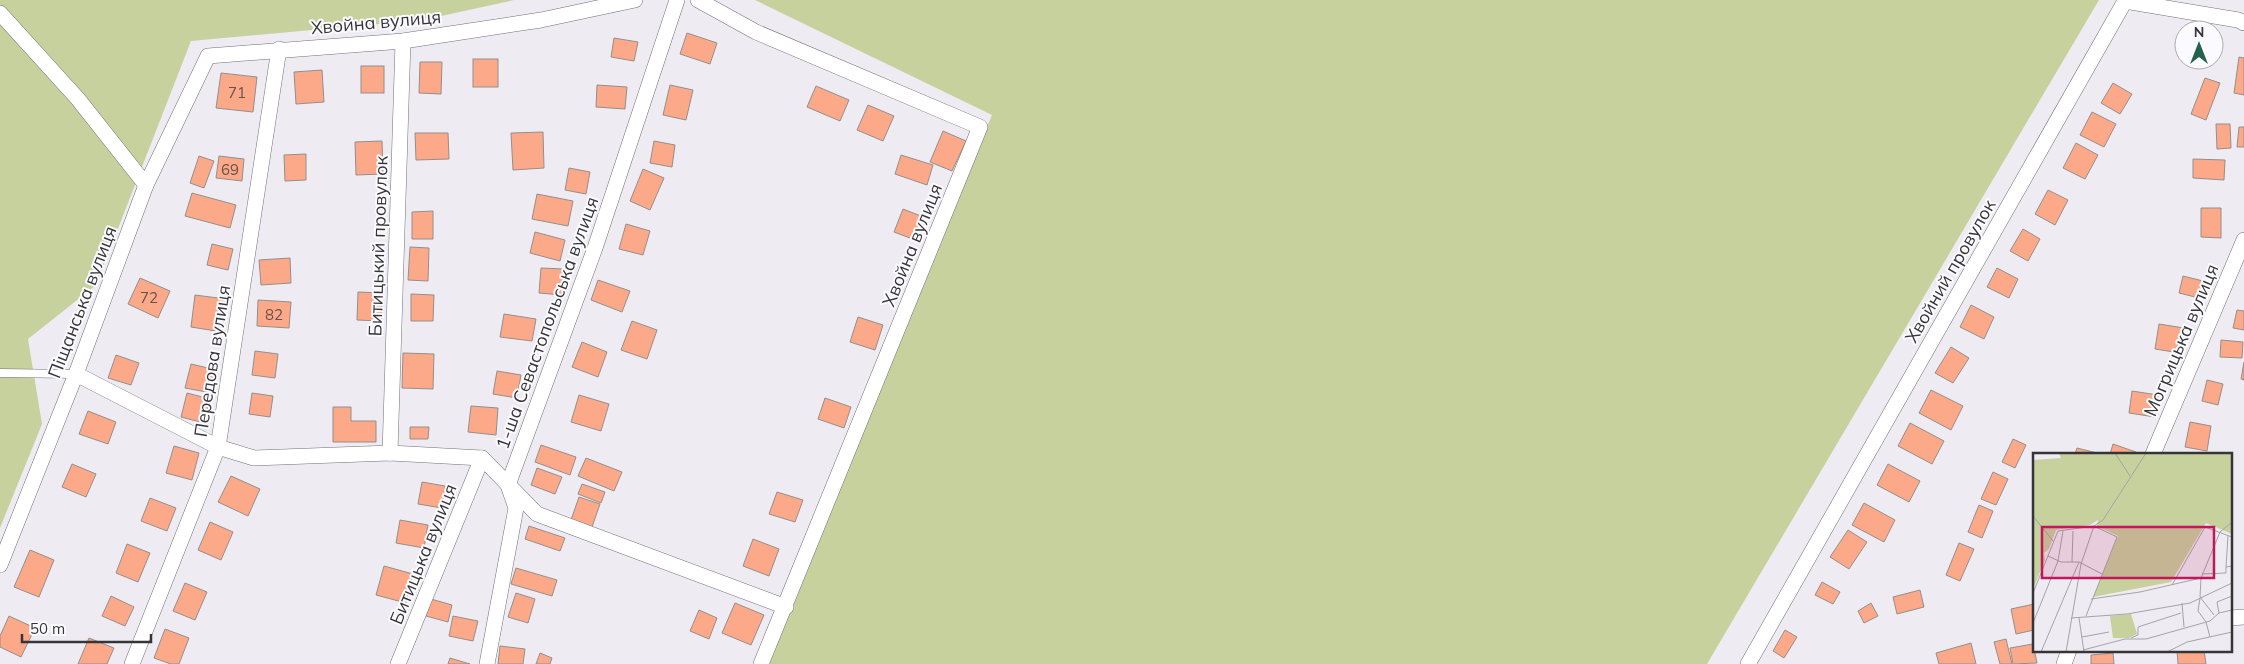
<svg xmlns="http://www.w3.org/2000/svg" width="2244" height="664" viewBox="0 0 2244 664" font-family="Mulish,sans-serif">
<rect width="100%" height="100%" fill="#eeecf2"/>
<g fill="#c7d19d">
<path d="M0 0H514L423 20 191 41 96 285 28 339 42 424 0 528Z"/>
<path d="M755 0H2099L1707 664H769L992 115Z"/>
</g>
<g fill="#fca989" stroke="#948e8c">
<path d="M687 33 717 43 710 64 680 54Z"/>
<path d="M614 38 638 42 634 61 611 57Z"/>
<path d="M2239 57 2244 58V95L2234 93Z"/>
<rect x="473" y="59" width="25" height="28"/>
<path d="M2197 60H2211L2210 64Z"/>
<path d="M420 62H442L441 94 419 93Z"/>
<rect x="361" y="66" width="23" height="27"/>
<path d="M322 70 324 102 296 104 294 72Z"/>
<path d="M221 73 257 77 253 112 216 108Z"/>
<path d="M2205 78 2220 83 2206 120 2191 114Z"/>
<path d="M2113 83 2132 94 2120 114 2101 103Z"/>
<path d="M597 85 627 87 625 109 596 107Z"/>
<path d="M670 85 693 90 686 120 663 115Z"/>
<path d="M816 86 849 100 840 121 807 107Z"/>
<path d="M868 105 894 116 883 141 857 130Z"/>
<path d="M2092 112 2116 124 2104 147 2080 135Z"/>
<path d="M2216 124H2230L2231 148 2217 149Z"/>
<path d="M2239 127H2244V147H2237Z"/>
<path d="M943 131 966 141 952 171 930 162Z"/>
<path d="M543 132 544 168 513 170 511 133Z"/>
<path d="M415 133H448L449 159 416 160Z"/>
<path d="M382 141 383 174 356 175 355 142Z"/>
<path d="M654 141 675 145 672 167 650 163Z"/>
<path d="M2076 143 2098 155 2085 179 2063 168Z"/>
<path d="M306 154V180L285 181 284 155Z"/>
<path d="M901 155 933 165 927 185 895 174Z"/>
<path d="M199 156 214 161 204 188 190 183Z"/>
<path d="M219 156 244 159 242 181 216 178Z"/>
<path d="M2193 159 2225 160 2224 180 2193 178Z"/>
<path d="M569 168 590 172 586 194 565 190Z"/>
<path d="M643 169 664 178 650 210 630 201Z"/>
<path d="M2048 190 2068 200 2055 225 2035 214Z"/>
<path d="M192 193 236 205 230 228 185 216Z"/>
<path d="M537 194 573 201 568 226 532 219Z"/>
<path d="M2201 208H2221V238L2201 237Z"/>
<path d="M903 209 926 218 918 241 894 232Z"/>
<path d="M433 211V239H412V212Z"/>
<path d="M626 224 650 231 643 255 619 249Z"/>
<path d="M2023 229 2040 239 2028 261 2010 251Z"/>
<path d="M535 232 565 240 560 261 530 253Z"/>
<path d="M212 244 233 249 228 270 207 265Z"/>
<path d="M410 247 429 248 428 281 408 280Z"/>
<path d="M290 258 291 283 261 285 259 260Z"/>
<path d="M541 268 564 269 562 295 539 293Z"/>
<path d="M1997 268 2018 279 2009 298 1987 287Z"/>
<path d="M2183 276 2203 281 2199 298 2179 293Z"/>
<path d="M140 278 170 291 158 318 128 304Z"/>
<path d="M598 280 630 291 622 312 591 300Z"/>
<path d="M358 292 382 293 381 321 357 320Z"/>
<path d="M411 294 434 295 433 321H411Z"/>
<path d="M195 295 226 299 222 332 191 327Z"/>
<path d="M258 300 291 302 289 328 257 326Z"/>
<path d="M1971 305 1994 317 1984 339 1960 327Z"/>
<path d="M2237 310 2244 311V330L2233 328Z"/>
<path d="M504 314 536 319 532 341 500 337Z"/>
<path d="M858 317 883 325 875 350 850 342Z"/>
<path d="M632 321 657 330 647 359 621 350Z"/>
<path d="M2159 324 2184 328 2180 353 2155 349Z"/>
<path d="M2221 340 2243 342 2242 358 2220 357Z"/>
<path d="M582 342 607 352 598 377 572 367Z"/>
<path d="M1951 347 1969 358 1953 383 1935 373Z"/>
<path d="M255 351 278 354 275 378 252 375Z"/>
<path d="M403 353 434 354 433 389 402 388Z"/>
<path d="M116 355 139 363 131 385 108 378Z"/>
<path d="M2244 362V380L2241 379Z"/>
<path d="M191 364 217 370 212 393 185 388Z"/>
<path d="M497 371 521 375 517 398 493 394Z"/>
<path d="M2207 380 2223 384 2218 405 2202 401Z"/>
<path d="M1931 390 1963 406 1951 430 1919 413Z"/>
<path d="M2132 391 2158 395 2155 417 2129 413Z"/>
<path d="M187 393 210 399 204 423 181 417Z"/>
<path d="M252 393 273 396 270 417 249 414Z"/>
<path d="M579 395 609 404 601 431 571 422Z"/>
<path d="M825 398 851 407 844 428 818 419Z"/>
<path d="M471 406 498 408 496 435 468 432Z"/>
<path d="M333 407H351V421H376V442H333Z"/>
<path d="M88 411 116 422 108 444 79 434Z"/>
<path d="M2190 422 2211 426 2207 451 2185 447Z"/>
<path d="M1910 423 1944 441 1932 464 1898 446Z"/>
<path d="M410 427H429L428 439H410Z"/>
<path d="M2013 439 2026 445 2015 468 2002 462Z"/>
<path d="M2113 444 2136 452V454H2110Z"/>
<path d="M541 445 576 457 570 475 535 462Z"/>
<path d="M174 446 199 453 192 480 166 473Z"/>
<path d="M2077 448 2097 453V454H2075Z"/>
<path d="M586 458 622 472 614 491 578 476Z"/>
<path d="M72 464 96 474 86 497 62 487Z"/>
<path d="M1888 464 1920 481 1909 502 1877 485Z"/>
<path d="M537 468 562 477 555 494 531 485Z"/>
<path d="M1993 472 2008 479 1996 505 1981 499Z"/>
<path d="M231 476 260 489 248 516 218 502Z"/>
<path d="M422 482 445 486 442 508 418 504Z"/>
<path d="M582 484 605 492 601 503 578 494Z"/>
<path d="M777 492 803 500 795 522 769 514Z"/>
<path d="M579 497 600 504 592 527 571 520Z"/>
<path d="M150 498 176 508 167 531 141 521Z"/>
<path d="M1864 503 1895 520 1884 542 1852 525Z"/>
<path d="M1979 505 1993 511 1982 538 1968 532Z"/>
<path d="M400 520 428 525 424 548 396 543Z"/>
<path d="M210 522 233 532 221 560 198 550Z"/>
<path d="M529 526 565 538 560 551 525 539Z"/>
<path d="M1848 530 1867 542 1849 569 1830 557Z"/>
<path d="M753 539 779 549 769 576 743 566Z"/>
<path d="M1959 543 1974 549 1960 581 1946 575Z"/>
<path d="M127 544 150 553 138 582 116 573Z"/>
<path d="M30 550 54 560 39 597 14 587Z"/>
<path d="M384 566 413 574 406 603 376 595Z"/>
<path d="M516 568 557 580 552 596 511 584Z"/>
<path d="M1822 582 1840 592 1833 604 1815 595Z"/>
<path d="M185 583 207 592 195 620 173 611Z"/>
<path d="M1920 590 1924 607 1897 614 1893 597Z"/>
<path d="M516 593 535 599 528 623 508 617Z"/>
<path d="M111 596 134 607 125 626 102 616Z"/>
<path d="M431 599 452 605 448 622 426 616Z"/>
<path d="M735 603 764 615 751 645 722 633Z"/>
<path d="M1871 603 1878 616 1864 623 1858 611Z"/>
<path d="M2034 604V630L2016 634 2011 609Z"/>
<path d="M699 610 717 618 709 639 690 631Z"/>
<path d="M9 616 35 628 21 657 0 647V636Z"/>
<path d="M453 616 478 621 473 641 449 636Z"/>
<path d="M165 629 189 638 179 664H171L154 658Z"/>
<path d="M1785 630 1797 637 1784 658 1773 651Z"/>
<path d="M89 638 114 648 107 664H78Z"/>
<path d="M2006 639 2012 664H2000L1994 642Z"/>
<path d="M1971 643 1976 664H1939L1936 653Z"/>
<path d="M2033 644 2037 663 2013 664 2010 648Z"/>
<path d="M500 646 525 649 523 664H498Z"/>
<path d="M2177 650H2204L2206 664H2178Z"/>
<path d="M540 653 552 658 550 664H536Z"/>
<path d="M2113 653 2114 664H2091V655Z"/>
<path d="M450 658 470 664H448Z"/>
</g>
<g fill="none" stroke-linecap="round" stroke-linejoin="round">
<defs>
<path id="lane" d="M0 373 76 374"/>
<g id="street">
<path d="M698 0 756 32 980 127 761 664"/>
<path d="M0 13 78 99 146 185"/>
<path d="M76 374 218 447 254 458 390 453 482 458 537 514 786 607"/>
<path d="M390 453 403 41"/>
<path d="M2153 454 2244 240"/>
<path d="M0 565 76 374 146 185 208 56 403 41 541 20 635 0"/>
<path d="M2230 618 2244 617"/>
<path d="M132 664 218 447 279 49"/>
<path d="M398 664 482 458"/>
<path d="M487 664 516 508 508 485 595 248 677 0"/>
<path d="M1748 664 2125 1 2238 20 2244 23"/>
<path d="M2064 664 2069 650"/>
</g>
</defs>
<use href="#lane" stroke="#727075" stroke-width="9"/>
<use href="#street" stroke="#727075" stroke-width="16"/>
<use href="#lane" stroke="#fff" stroke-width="8"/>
<use href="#street" stroke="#fff" stroke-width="15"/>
</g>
<g text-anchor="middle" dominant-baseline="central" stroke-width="4" stroke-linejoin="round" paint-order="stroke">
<g font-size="15" fill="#67524c">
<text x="237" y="92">71</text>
<text x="230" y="169">69</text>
<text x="149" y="297">72</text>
<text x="274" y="314">82</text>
</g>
<g font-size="18" fill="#353537" stroke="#fbfafe">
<text transform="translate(376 22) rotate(-5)">Хвойна вулиця</text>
<text transform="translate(912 245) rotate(-68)">Хвойна вулиця</text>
<text transform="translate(378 246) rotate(-88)">Битицький провулок</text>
<text transform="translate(1950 271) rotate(-60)">Хвойний провулок</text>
<text transform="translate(82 302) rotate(-69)">Піщанська вулиця</text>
<text transform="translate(547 323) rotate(-70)">1-ша Севастопольська вулиця</text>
<text transform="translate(2181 340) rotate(-67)">Могрицька вулиця</text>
<text transform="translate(212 361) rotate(-81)">Передова вулиця</text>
<text transform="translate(423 554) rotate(-68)">Битицька вулиця</text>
</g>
</g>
<g transform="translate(2033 453)">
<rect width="199" height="199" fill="#eeecf2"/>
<path d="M26 0H199V81L173 70 138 129 60 144 85 83 64 73 65 67 57 72 23 77 16 96 11 100 12 107 0 136V7L28 5ZM98 161 104 181 96 185H80L77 163Z" fill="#c7d19d"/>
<path fill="none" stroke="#a4a3a7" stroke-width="1" d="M82 0 97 23M0 63 20 88M187 79 199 69M15 103 28 109H46L69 121M39 109 40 78M193 114 195 83M169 121 193 120V114L199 113M139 132 172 74 199 84M0 140 25 78 61 73 84 84 53 163M167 145 165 158 173 169 177 184M58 146 107 139 168 125M149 150 151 174M186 160 184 149 199 143M181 162 167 144 168 125 187 79M38 165 94 161 157 150 199 130M46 165 51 199M0 170 25 108 30 78M49 184 76 179M98 185 105 182V174L148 160M50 197 92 186H113L177 168 186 160 199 157M8 199 46 109M33 199 48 111 61 73 70 67 113 0M134 199 154 189 199 179"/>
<path fill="#c2185b" fill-opacity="0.15" stroke="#c2185b" stroke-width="2.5" d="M9 74H181V125H9Z"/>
<rect width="199" height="199" fill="none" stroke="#353537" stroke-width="2.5"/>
</g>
<g transform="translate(2199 45)"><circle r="24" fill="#fbfafe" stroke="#acabae"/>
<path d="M0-4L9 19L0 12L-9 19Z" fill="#24624e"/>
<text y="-8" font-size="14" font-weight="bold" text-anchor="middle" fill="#353537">N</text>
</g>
<path d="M22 634v8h129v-8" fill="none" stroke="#353537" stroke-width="2.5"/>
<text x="30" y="634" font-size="15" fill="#353537" stroke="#fbfafe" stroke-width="4" paint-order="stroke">50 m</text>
</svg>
